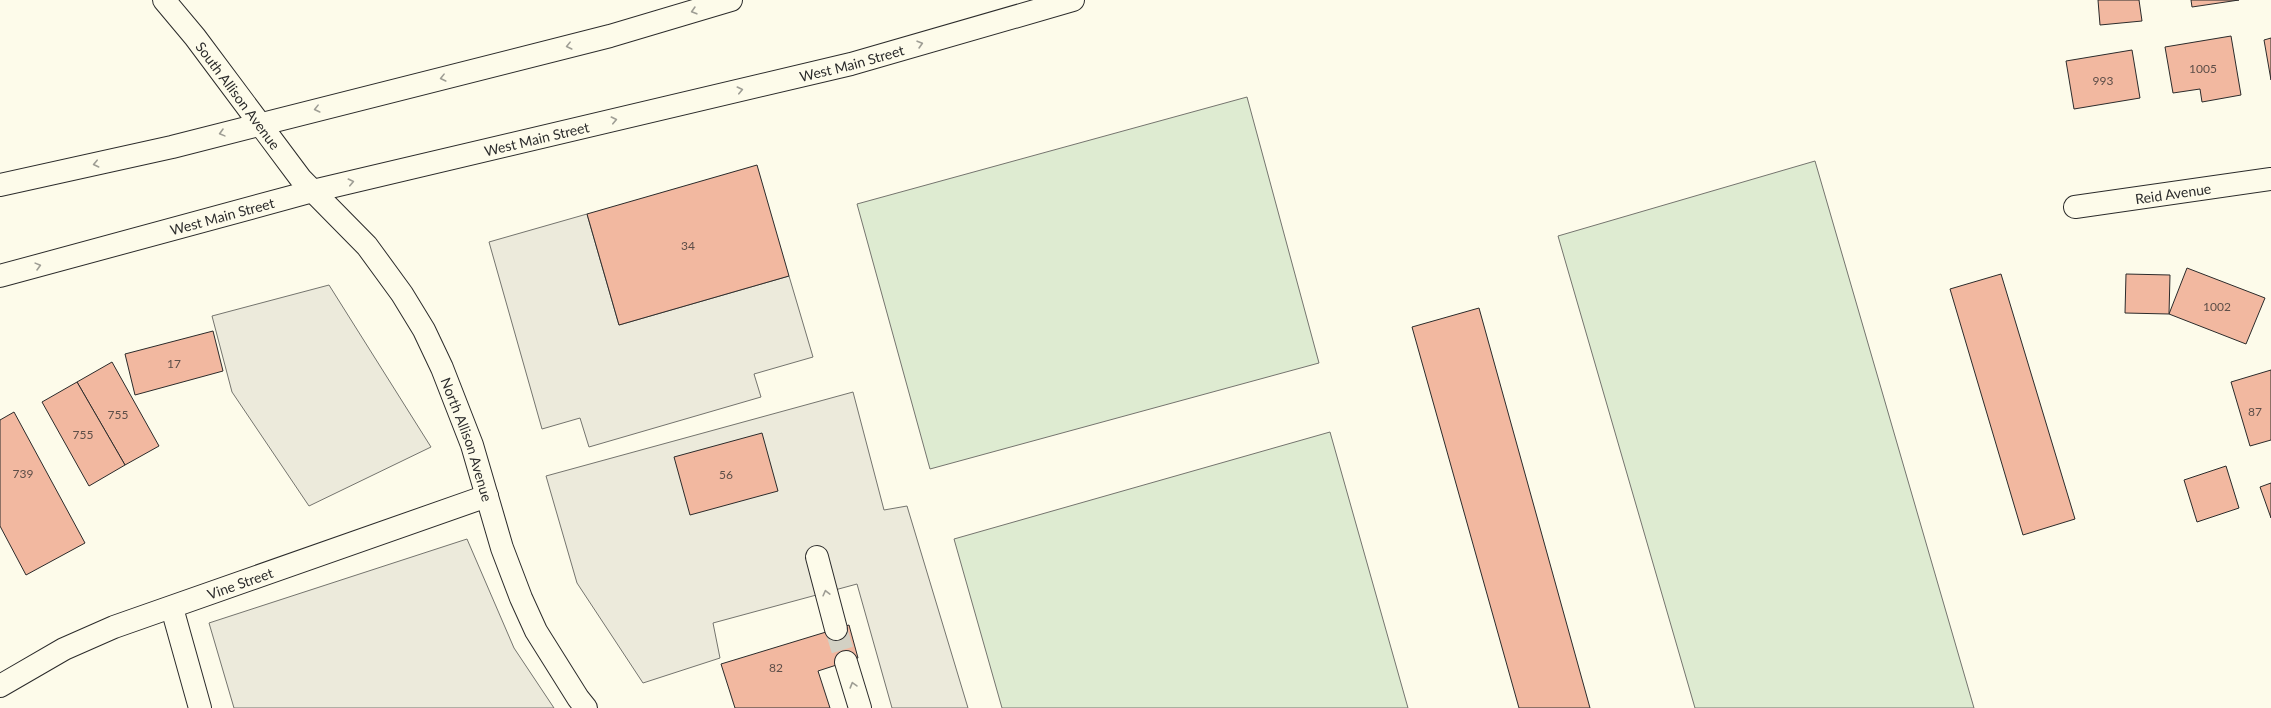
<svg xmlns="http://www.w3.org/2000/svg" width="2271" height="708" viewBox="0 0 2271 708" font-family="Lato,sans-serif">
<rect width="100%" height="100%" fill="#fdfbea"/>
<g fill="#deebd1" stroke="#74746e">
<path d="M1247 97 1319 363 930 469 857 204Z"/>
<path d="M1815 161 1974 708H1695L1558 236Z"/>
<path d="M1330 432 1408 708H1002L954 539Z"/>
</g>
<g fill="#eceadb" stroke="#74746e">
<path d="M587 214 619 325 789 276 813 357 754 374 761 397 589 447 580 418 542 429 489 242Z"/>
<path d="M329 285 431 447 309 506 232 392 212 316Z"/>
<path d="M853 392 884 510 907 506 968 708H892L857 584 713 623 720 658 643 683 577 583 546 476Z"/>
<path d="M467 539 514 648 554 708H234L209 623Z"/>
</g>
<g fill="#f2b8a0" stroke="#2b2b2b">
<path d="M2098 0H2139L2142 21 2100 25Z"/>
<path d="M2191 0H2239L2192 7Z"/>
<path d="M2231 36 2241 95 2202 102 2200 89 2173 93 2165 47Z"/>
<path d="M2271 38V80L2264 40Z"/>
<path d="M2132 50 2140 98 2074 109 2066 61Z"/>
<path d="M757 165 789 276 619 325 587 214Z"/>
<path d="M2187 268 2265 298 2246 344 2169 314Z"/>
<path d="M2001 274 2075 519 2023 535 1950 289Z"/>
<path d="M2126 274 2170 275 2169 314 2125 313Z"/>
<path d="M1479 308 1590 708H1519L1412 327Z"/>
<path d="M213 331 223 371 135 395 125 354Z"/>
<path d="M112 362 159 446 125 465 77 382Z"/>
<path d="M2271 370V440L2250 446 2231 382Z"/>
<path d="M77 382 125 465 89 486 42 402Z"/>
<path d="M14 412 85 543 26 575 0 526V420Z"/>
<path d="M762 433 778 491 690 515 674 457Z"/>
<path d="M2226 466 2239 508 2197 522 2184 480Z"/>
<path d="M2271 483V518L2260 487Z"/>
<path d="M849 625 858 658 818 671 830 708H735L721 664Z"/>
</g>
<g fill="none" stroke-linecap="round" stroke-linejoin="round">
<path stroke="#d3d1c4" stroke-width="22" stroke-dasharray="22 11" stroke-linecap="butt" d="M836 629 846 662"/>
<defs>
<g id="minor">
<path id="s1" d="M164 0 195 37 301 179 367 246 402 294 424 330 442 368 472 445 502 548 521 598 536 631 578 698 586 708"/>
<path id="s2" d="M2075 207 2271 179"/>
<path d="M817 557 836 629"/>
<path d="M172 608 200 708"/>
<path d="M846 662 860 708"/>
<path id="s3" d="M0 686 64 649 114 627 487 496"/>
</g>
<g id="major">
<path d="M0 185 172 147 610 36 731 0"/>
<path id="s4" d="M0 276 313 191 851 64 1073 0"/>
</g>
</defs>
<use href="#minor" stroke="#2b2b2b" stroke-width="24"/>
<use href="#major" stroke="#2b2b2b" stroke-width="24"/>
<use href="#minor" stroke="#fdfbea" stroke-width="22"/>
<use href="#major" stroke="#fdfbea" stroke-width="22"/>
</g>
<defs><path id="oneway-chevron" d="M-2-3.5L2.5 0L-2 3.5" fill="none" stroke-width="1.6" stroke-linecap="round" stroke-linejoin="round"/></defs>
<g stroke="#9e9d94">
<use href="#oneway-chevron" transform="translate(694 11) rotate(164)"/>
<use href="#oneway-chevron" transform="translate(920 44) rotate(-16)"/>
<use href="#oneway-chevron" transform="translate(569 46) rotate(166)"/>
<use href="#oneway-chevron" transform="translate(443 78) rotate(166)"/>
<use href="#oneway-chevron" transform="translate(740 90) rotate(-13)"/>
<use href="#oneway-chevron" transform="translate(317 109) rotate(166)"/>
<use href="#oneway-chevron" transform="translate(614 120) rotate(-13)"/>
<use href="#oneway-chevron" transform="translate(222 133) rotate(165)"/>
<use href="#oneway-chevron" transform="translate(96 164) rotate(167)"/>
<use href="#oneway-chevron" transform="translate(351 182) rotate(-13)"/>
<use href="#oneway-chevron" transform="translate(38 266) rotate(-15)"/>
<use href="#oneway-chevron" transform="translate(826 593) rotate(-104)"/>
<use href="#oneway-chevron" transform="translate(853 685) rotate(-106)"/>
</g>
<g text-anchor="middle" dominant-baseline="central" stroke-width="3" stroke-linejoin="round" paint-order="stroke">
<g font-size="12" fill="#5d4e48">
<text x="2203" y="68">1005</text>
<text x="2103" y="80">993</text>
<text x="688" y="245">34</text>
<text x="2217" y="306">1002</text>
<text x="174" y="363">17</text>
<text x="2255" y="411">87</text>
<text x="118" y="414">755</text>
<text x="83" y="434">755</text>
<text x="23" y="473">739</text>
<text x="726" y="474">56</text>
<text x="776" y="667">82</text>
</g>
<g font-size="14" fill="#2b2b2b" stroke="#fdfbea">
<text stroke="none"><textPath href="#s4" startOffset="878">West Main Street</textPath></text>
<text stroke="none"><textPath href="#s1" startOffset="121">South Allison Avenue</textPath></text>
<text stroke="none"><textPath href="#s4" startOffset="554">West Main Street</textPath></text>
<text stroke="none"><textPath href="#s2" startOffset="99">Reid Avenue</textPath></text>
<text stroke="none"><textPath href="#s4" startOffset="230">West Main Street</textPath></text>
<text stroke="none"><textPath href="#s1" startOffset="539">North Allison Avenue</textPath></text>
<text stroke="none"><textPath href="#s3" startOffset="262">Vine Street</textPath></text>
</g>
</g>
</svg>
